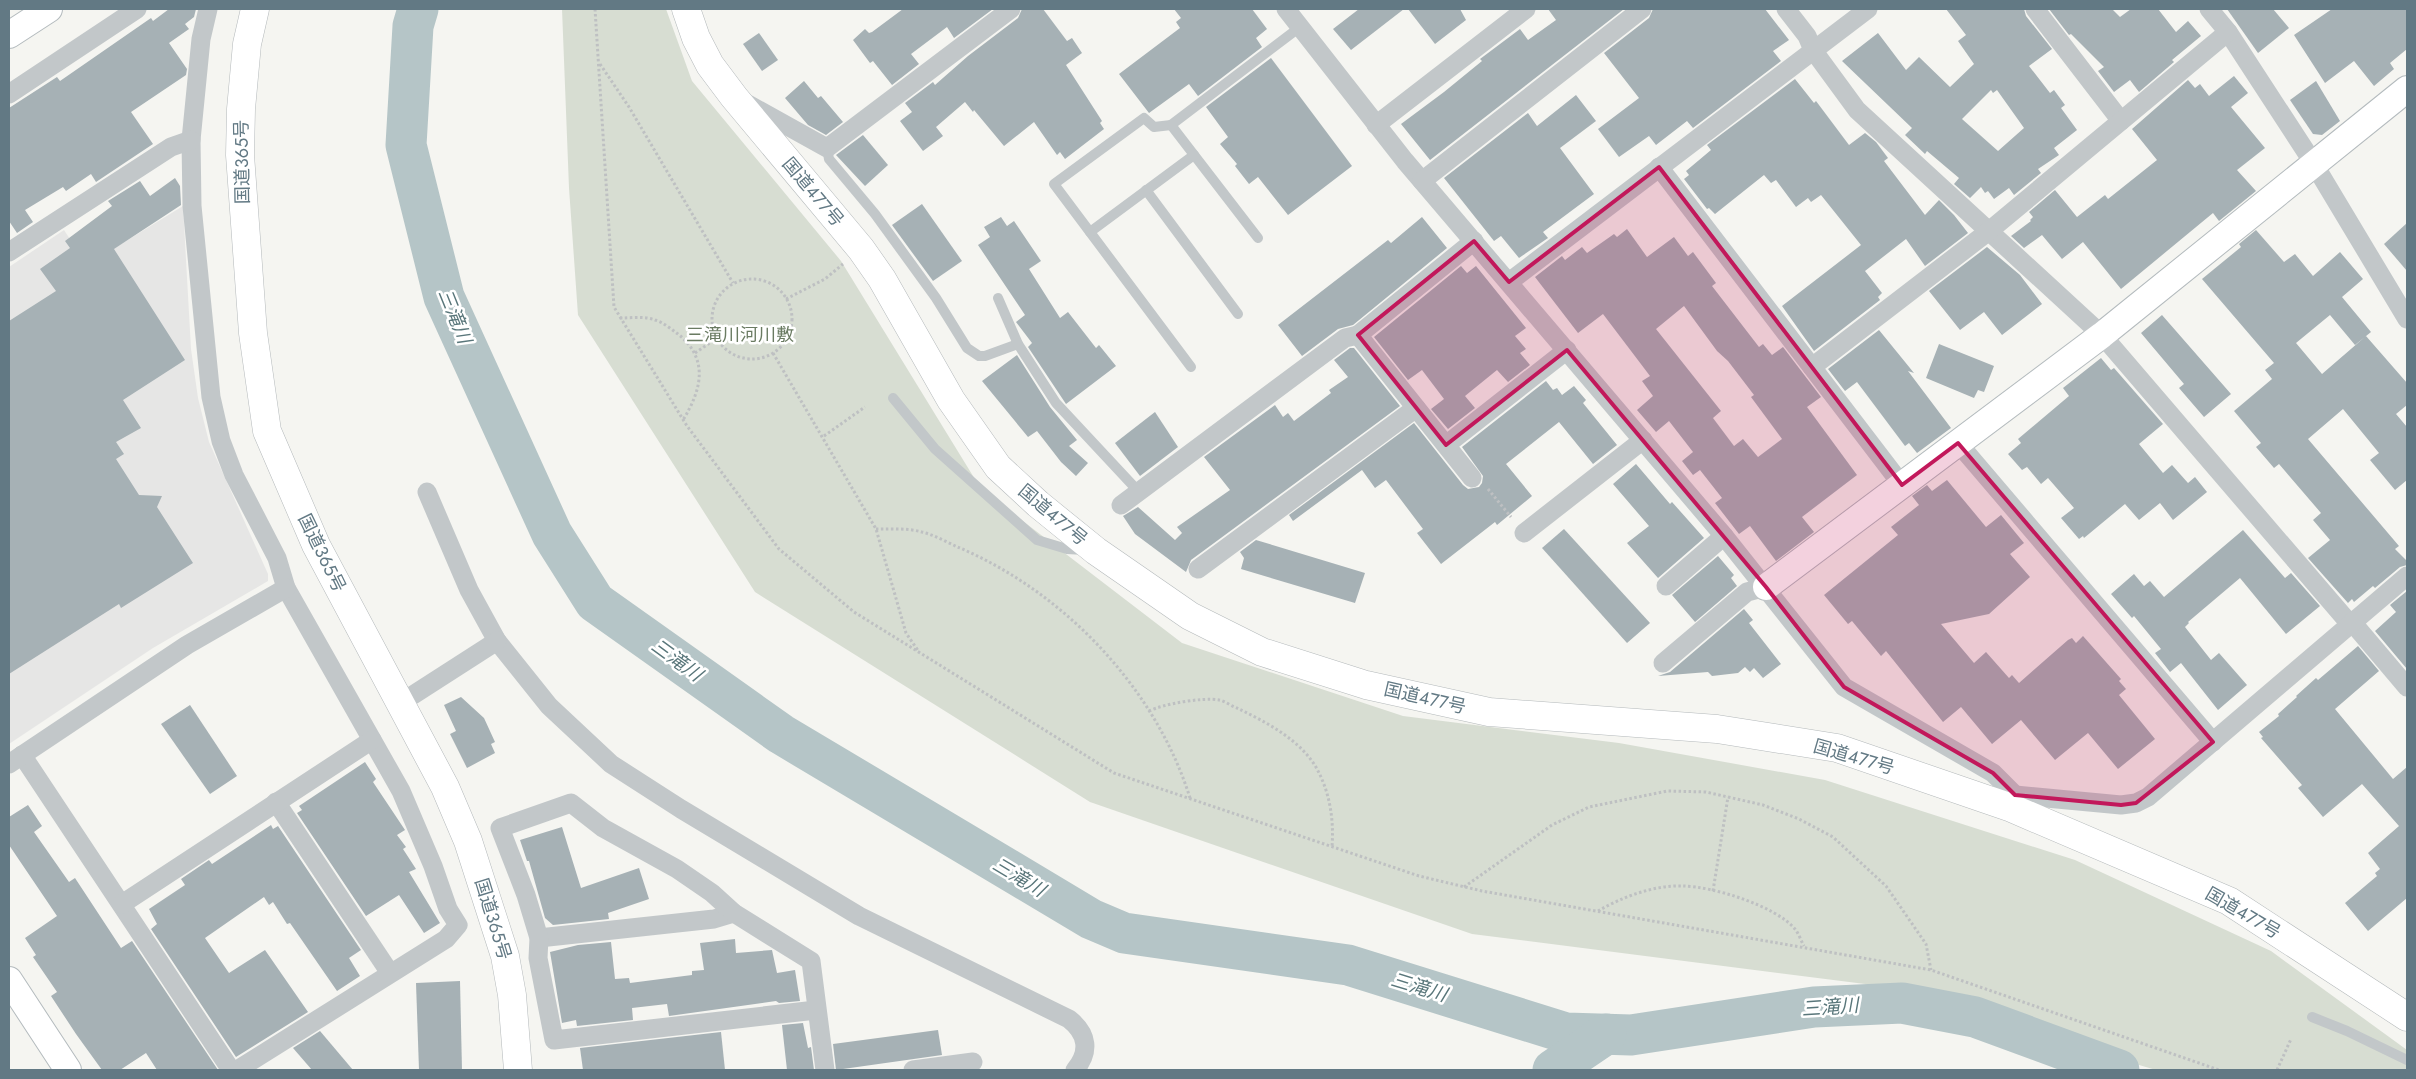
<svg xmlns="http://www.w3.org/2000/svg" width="2416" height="1079" viewBox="0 0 2416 1079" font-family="Jost,'Noto Sans JP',sans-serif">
<rect width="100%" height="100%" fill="#f5f5f1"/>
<path fill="#e6e6e5" d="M183 206 191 349 198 398 209 442 268 574V581L153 648 9 744V267L64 230 87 265Z"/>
<path fill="#d7ddd2" d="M562 9H666L692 81 841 261 981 489 1182 643 1403 716 1619 743 1825 780 2075 860 2271 951 2407 1050V1070H2156L1865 984 1472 934 1090 802 755 592 578 315 569 188Z"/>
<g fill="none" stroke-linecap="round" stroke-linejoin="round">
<g stroke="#b5c5c7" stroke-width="41">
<path d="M418 9 413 26 406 145 444 297 552 534 595 602 781 734 1091 919 1124 933 1348 965 1566 1033 1631 1035 1814 1007 1902 1003 1975 1017 2119 1070"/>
<path d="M1553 1070 1606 1034"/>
</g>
</g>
<g fill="#a6b1b5" fill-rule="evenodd">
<path d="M169 9H196L194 17 185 24 189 29 169 43 187 69 186 75 131 112 153 144 96 182 91 174 66 191 63 187 25 210 33 222 17 233 9 221V108L57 77 60 81 151 18 153 21Z"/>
<path d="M903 9H993L954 38 947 27 911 54 919 64 892 85 873 61 870 63 853 40 865 29 869 33 872 32Z"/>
<path d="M1022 9H1043L1067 41 1072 38 1082 53 1066 65 1102 121 1100 123 1104 129 1065 159 1060 152 1057 155 1034 122 1004 146 974 110 973 112 965 102 936 127 943 136 923 151 900 121 912 112 905 103 933 82 935 85 968 56 1018 18Z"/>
<path d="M1174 9H1252L1267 29 1256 38 1262 47 1198 96 1189 84 1149 113 1119 74 1180 28 1176 22 1181 18Z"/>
<path d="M1359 9H1404L1351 50 1333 29Z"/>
<path d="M1408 9H1460L1466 20 1435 44Z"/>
<path d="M1548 9H1624L1430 160 1401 124 1444 92 1482 61 1480 59 1520 29 1528 40 1556 20Z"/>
<path d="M1653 9H1765L1789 40 1773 51 1781 61 1693 128 1687 121 1656 145 1649 136 1619 157 1598 129 1639 98 1604 53 1649 18Z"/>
<path d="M1946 9H2024L2026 16 2052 49 2029 66 2050 93 2054 90 2065 105 2061 108 2077 130 2054 148 2059 155 2038 169 2041 173 2014 195 2009 188 1994 199 1988 191 1985 193 1981 187 1970 198 1954 184 1959 178 1927 151 1925 154 1905 135 1912 128 1842 61 1878 33 1906 70 1919 57 1950 87 1974 64 1958 41 1966 35ZM1991 90 1993 93 1997 90 2024 128 1998 151 1962 119Z"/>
<path d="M2049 9H2112L2120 17 2131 9H2158L2176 32 2188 21 2201 36 2172 60 2174 62 2139 92 2130 80 2114 92 2098 71 2104 67 2071 34 2069 35Z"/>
<path d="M2227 9H2273L2289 28 2258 53Z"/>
<path d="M2332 9H2407V49L2390 63 2394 69 2374 86 2354 61 2325 83 2294 35Z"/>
<path d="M759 33 778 60 762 71 743 44Z"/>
<path d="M1271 58 1352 166 1288 215 1258 177 1249 184 1235 166 1237 164 1220 144 1228 137 1206 107Z"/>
<path d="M2234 76 2248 93 2231 107 2265 148 2237 170 2256 191 2219 221 2213 213 2121 289 2083 242 2062 259 2042 235 2024 248 2011 236 2031 221 2030 220 2033 217 2029 212 2055 190 2077 217 2105 195 2108 199 2157 160 2132 129 2188 80 2195 88 2200 84 2209 96Z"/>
<path d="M1795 79 1814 103 1816 101 1849 145 1865 133 1876 142 1888 158 1884 161 1925 215 1939 200 1954 215 1968 233 1925 266 1906 239 1865 271 1882 293 1878 297 1880 300 1814 351 1782 306 1861 245 1821 195 1811 202 1808 198 1796 207 1776 180 1771 183 1764 175 1715 214 1709 208 1707 209 1684 179 1689 175 1686 171 1711 150 1707 145Z"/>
<path d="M804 81 818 98 821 96 843 122 826 135 808 125 785 98Z"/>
<path d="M2316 81 2340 121 2322 135 2313 134 2290 100Z"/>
<path d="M1576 95 1596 121 1560 148 1594 194 1543 232 1548 238 1519 258 1501 236 1494 241 1444 178 1528 113 1537 126Z"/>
<path d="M863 135 888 165 865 186 836 155Z"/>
<path d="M175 178 180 186 181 205 114 249 185 360 123 400 141 428 116 442 124 454 116 459 139 495 162 496 157 507 193 563 121 608 119 604 9 674V321L56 291 40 269 70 248 65 241 112 206 108 201 140 181 150 196Z"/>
<path d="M922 204 962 261 933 281 892 225Z"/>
<path d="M1001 217 1007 226 1014 221 1041 261 1029 269 1060 318 1068 312 1096 348 1099 345 1116 366 1066 404 1028 347 1032 343 1016 322 1025 315 978 245 990 237 984 227Z"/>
<path d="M1422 217 1447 248 1353 325 1338 329 1302 356 1278 325 1388 240 1391 243Z"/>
<path d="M2407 223V271L2384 244Z"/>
<path d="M1627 229 1647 257 1674 237 1688 256 1693 252 1716 283 1712 286 1759 347 1763 344 1772 355 1783 347 1821 397 1807 407 1857 475 1802 517 1814 532 1776 561 1750 526 1739 534 1715 503 1722 498 1700 470 1693 475 1682 461 1693 452 1669 421 1656 432 1637 410 1653 396 1642 381 1650 376 1603 314 1578 333 1535 277 1562 256 1565 260 1582 247 1587 253 1614 234 1617 237ZM1684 306 1717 351 1728 361 1754 395 1751 397 1782 439 1758 457 1743 439 1734 446 1713 418 1721 411 1656 329Z"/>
<path d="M2256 230 2284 262 2295 254 2313 276 2340 252 2363 279 2342 297 2371 332 2355 345 2330 315 2296 343 2322 374 2366 336 2407 383V405L2396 414 2407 427V480L2395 490 2370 460 2379 453 2343 409 2308 439 2399 546 2395 549 2407 561V565L2400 567 2375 588 2373 586 2354 602 2352 599 2348 603 2308 558 2330 540 2313 520 2321 513 2279 464 2274 468 2256 447 2261 443 2234 411 2272 379 2265 370 2274 363 2202 279 2241 247 2239 244Z"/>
<path d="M1987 247 2020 275 2042 304 2002 335 1984 312 1960 330 1929 291Z"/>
<path d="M1461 266 1467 273 1476 266 1526 328 1515 336 1526 349 1520 353 1530 365 1508 382 1497 370 1465 396 1475 408 1448 429 1431 409 1444 399 1422 370 1408 380 1374 337Z"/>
<path d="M2162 315 2231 394 2204 417 2179 388 2184 384 2141 333Z"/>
<path d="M1879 330 1914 373 1908 371 1951 428 1917 453 1909 443 1905 446 1857 382 1845 391 1828 369Z"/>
<path d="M1939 344 1994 366 1984 392 1978 390 1974 398 1926 378Z"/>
<path d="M1350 348H1354L1400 406 1191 560 1186 572 1135 534 1123 516 1138 507 1175 540 1182 533 1177 527 1230 490 1204 457 1275 405 1283 417 1288 413 1294 421 1331 393 1329 390 1348 377 1334 360Z"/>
<path d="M1017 355 1050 407 1077 440 1069 446 1088 463 1076 476 1061 462 1037 431 1028 437 982 381Z"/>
<path d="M2101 358 2111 370 2114 368 2163 424 2139 444 2163 473 2172 465 2188 483 2195 477 2207 492 2173 520 2160 503 2139 520 2125 504 2084 538 2083 536 2079 539 2061 518 2074 508 2048 478 2041 484 2027 467 2022 470 2008 454 2021 443 2018 439 2069 396 2063 388Z"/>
<path d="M1546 381 1553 390 1557 388 1562 395 1574 386 1586 400 1583 403 1617 445 1593 464 1559 422 1506 464 1532 496 1497 525 1495 522 1441 564 1417 533 1423 529 1386 480 1375 488 1362 470 1293 521 1289 515 1414 423 1463 485 1468 489 1479 487 1482 483 1483 476 1462 447Z"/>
<path d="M1155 412 1178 447 1140 476 1115 443Z"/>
<path d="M1636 464 1670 504 1672 502 1704 538 1658 578 1627 543 1649 526 1613 484Z"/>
<path d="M1947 480 1986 527 2001 515 2024 543 2010 554 2030 577 1989 614 1941 624 1974 663 1986 652 2009 678 2012 675 2019 683 2068 640 2072 638 2076 643 2083 636 2121 679 2119 681 2126 689 2119 695 2155 739 2118 769 2088 733 2055 760 2021 720 1992 744 1961 707 1943 722 1886 651 1881 656 1852 621 1848 624 1824 595 1898 535 1891 527 1919 505 1912 496 1927 485 1932 491Z"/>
<path d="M1564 529 1650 623 1627 643 1542 548Z"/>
<path d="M2243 530 2285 578 2291 573 2320 606 2286 634 2240 578 2188 622 2189 623 2185 627 2211 660 2219 653 2247 685 2218 710 2181 663 2170 672 2155 653 2161 649 2134 616 2132 618 2111 594 2134 574 2144 586 2150 581 2164 597Z"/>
<path d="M1256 540 1365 573 1355 603 1241 569 1244 558 1240 552Z"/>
<path d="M1718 556 1734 575 1731 578 1737 586 1695 622 1672 595Z"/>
<path d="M2407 591V669L2375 631 2396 612 2390 605Z"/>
<path d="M1744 609 1753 620 1749 623 1781 664 1763 678 1754 668 1750 672 1745 667 1738 673 1712 676 1708 672 1658 676 1670 672Z"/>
<path d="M2358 646 2379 671 2335 709 2393 779 2407 767V898L2368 931 2345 903 2377 876 2375 873 2380 869 2368 853 2399 826 2362 784 2323 817 2298 788 2302 785 2261 738 2263 737 2259 732 2279 716 2278 714 2297 697 2296 696 2316 678 2318 680Z"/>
<path d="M461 697 484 718 495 742 491 744 495 753 467 768 450 734 456 731 444 705Z"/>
<path d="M190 705 237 776 210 794 161 724Z"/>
<path d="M365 762 376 779 373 782 405 830 397 835 406 847 403 849 416 869 409 872 440 923 424 933 399 895 366 916 297 813 302 810 299 806Z"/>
<path d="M28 805 42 826 34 832 69 882 75 878 121 948 132 941 218 1070H157L146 1053 120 1070H102L76 1034 51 996 57 992 33 957 36 955 25 938 57 916 9 845V817Z"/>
<path d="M271 825 273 829 278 826 361 950 349 958 360 976 337 991 290 923 287 924 273 902 269 905 264 897 205 938 229 973 265 950 308 1012 236 1057 151 929 157 924 149 909 185 885 181 879 209 860 212 864Z"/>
<path d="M562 827 581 888 639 868 649 899 608 913 609 919 553 925 545 918 529 861H527L520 840Z"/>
<path d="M735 939 736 953 772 950 777 973 795 970 800 1001 779 1003 776 1001 669 1016 667 1004 632 1008 633 1020 577 1026 576 1020 562 1023 550 952 578 945 611 942 615 979 629 978 630 983 692 975V971L704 970 700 943Z"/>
<path d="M460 981 462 1070H419L416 983Z"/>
<path d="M803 1023 808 1048 811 1047 814 1070H787L782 1025Z"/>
<path d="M938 1030 942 1055 836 1070 833 1044Z"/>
<path d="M320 1031 353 1070H312L293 1048Z"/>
<path d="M721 1032 725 1070H583L580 1048Z"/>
</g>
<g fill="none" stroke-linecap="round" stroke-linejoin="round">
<defs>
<g id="secondary">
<path d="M9 35 49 9"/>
<path d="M1766 587 2102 335 2407 89"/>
<path d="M9 980 68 1070"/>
</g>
<g id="highway">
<path d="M255 9 247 44 241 109 240 155 253 333 267 431 316 545 445 787 468 841 505 956 512 995 518 1070"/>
<path d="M686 9 696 38 710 65 734 97 861 249 882 279 951 400 998 467 1038 504 1096 551 1190 616 1262 652 1366 685 1489 712 1717 729 1837 748 2009 807 2229 901 2407 1017"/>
</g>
</defs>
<use href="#secondary" stroke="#b4bbbe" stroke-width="28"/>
<use href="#highway" stroke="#b4b9bb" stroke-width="29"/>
<g stroke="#bec0c2" stroke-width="3" stroke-dasharray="2.5 2.5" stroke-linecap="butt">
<path d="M595 9 614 307 687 426 779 549 854 612 1114 773 1419 876 1482 891 1931 970 2219 1070"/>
<path d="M600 64 629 107 733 283"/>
<circle cx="752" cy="319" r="40"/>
<path d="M786 299 825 279 843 264"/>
<path d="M620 318C631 318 645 316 655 320 663 322 671 329 678 334 709 359 702 389 683 420"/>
<path d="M695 353 717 338"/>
<path d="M773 353 876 529 906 633 919 652"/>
<path d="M824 436 865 407"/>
<path d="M1488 489 1511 517"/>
<path d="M876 529C891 529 908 528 922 532 935 535 948 543 960 548 1065 593 1156 689 1190 798"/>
<path d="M1149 711C1163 704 1203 697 1219 700 1225 701 1231 706 1237 708 1266 722 1301 740 1317 769 1330 793 1334 820 1332 847"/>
<path d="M1464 887 1552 825 1589 807 1667 791 1706 792 1763 805 1799 819 1833 837 1886 886 1926 944 1931 970"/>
<path d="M1713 891 1728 797"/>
<path d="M1598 911C1622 897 1654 885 1682 886 1712 886 1776 906 1795 929 1799 934 1801 941 1804 946"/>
<path d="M2277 1070 2291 1039"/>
</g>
<g stroke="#c2c7c9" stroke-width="10">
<path d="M1171 125 1154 127 1144 118 1054 184 1191 367"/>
<path d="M827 148 829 159 875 214 936 298 967 348 979 356H985L1018 344"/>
<path d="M1146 190 1238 314"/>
<path d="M1090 232 1194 155"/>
<path d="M1258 238 1171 125 1300 27"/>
<path d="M998 298 1018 344 1056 403 1139 492"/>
<path d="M893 398 935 449 1037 540 1067 549 1085 550"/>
<path d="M2312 1017 2347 1031 2407 1060"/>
</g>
<g stroke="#c2c7c9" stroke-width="19">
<path d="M208 9 201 39 191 140 192 206 211 397 221 441 234 475 277 558 286 588 401 791 433 866 448 909 458 925 446 939 237 1070"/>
<path d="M1286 9 1405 161 1724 536 1844 687 1993 773 2015 795 2009 807"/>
<path d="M1786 9 1807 36 1813 50 1857 110 2102 335 2350 624"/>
<path d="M2035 9 2121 121"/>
<path d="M2209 9 2228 32 2314 164 2407 319"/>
<path d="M9 94 137 9"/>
<path d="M746 103 827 148 1011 9"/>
<path d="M1376 125 1526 9"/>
<path d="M1659 167 1902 485"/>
<path d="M1422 181 1642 9"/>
<path d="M9 252 171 147 191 140"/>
<path d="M1509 282 1868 9"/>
<path d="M1812 367 1989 231 2228 32"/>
<path d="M1958 443 2213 742"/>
<path d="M1446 445 1567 350"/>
<path d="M1472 478 1358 335 1474 241"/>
<path d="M427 492 469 590 497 641 549 706 611 764 681 809 859 916 1069 1019C1088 1034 1090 1052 1075 1070"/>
<path d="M1121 505 1345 338 1358 335"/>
<path d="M1524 533 1643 440"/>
<path d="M1198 569 1416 408"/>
<path d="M1666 586 1724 536"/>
<path d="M2352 622 2407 687"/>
<path d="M1663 663 1747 592 1766 587"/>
<path d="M413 695 497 641"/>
<path d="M22 755 231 1070"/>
<path d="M9 764 187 645 286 588"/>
<path d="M2015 795 2121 805 2136 803 2148 797 2407 576"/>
<path d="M276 802 390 973"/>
<path d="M122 904 372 740"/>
<path d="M539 938 714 919 734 913"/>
<path d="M816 1010 554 1040 538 958 539 938 526 895 500 828 571 803 603 828 677 869 712 893 734 913 811 961 825 1070"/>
<path d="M913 1070 973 1062"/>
</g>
<use href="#secondary" stroke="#fff" stroke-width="26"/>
<use href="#highway" stroke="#fff" stroke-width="28"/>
</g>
<path fill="#c2185b" fill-opacity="0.2" stroke="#c2185b" stroke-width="4" stroke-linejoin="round" d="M1659 167 1902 485 1958 443 2213 742 2136 803 2121 805 2015 795 1993 773 1844 687 1766 587 1567 350 1446 445 1358 335 1474 241 1509 282Z"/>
<g text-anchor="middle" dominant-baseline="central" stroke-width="5" stroke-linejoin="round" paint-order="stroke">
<g font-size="18" fill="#627984" stroke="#fff">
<text transform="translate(242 162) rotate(-91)">国道365号</text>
<text transform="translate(813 192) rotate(50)">国道477号</text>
<text transform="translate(1053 515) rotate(40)">国道477号</text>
<text transform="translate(322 553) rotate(64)">国道365号</text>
<text transform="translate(1425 698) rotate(13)">国道477号</text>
<text transform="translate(1854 757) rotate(16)">国道477号</text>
<text transform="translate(2243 913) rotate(30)">国道477号</text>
<text transform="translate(493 919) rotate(73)">国道365号</text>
</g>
<g font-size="18" fill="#6a7b62" stroke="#fff">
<text x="740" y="335">三滝川河川敷</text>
</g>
<g font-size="19" font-style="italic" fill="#59767a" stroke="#fff">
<text transform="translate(455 316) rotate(68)">三滝川</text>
<text transform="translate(677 660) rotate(36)">三滝川</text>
<text transform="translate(1019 877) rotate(31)">三滝川</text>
<text transform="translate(1419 987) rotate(17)">三滝川</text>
<text transform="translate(1830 1007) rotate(-4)">三滝川</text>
</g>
</g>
<rect width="2416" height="1079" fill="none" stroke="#627984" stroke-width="20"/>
</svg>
